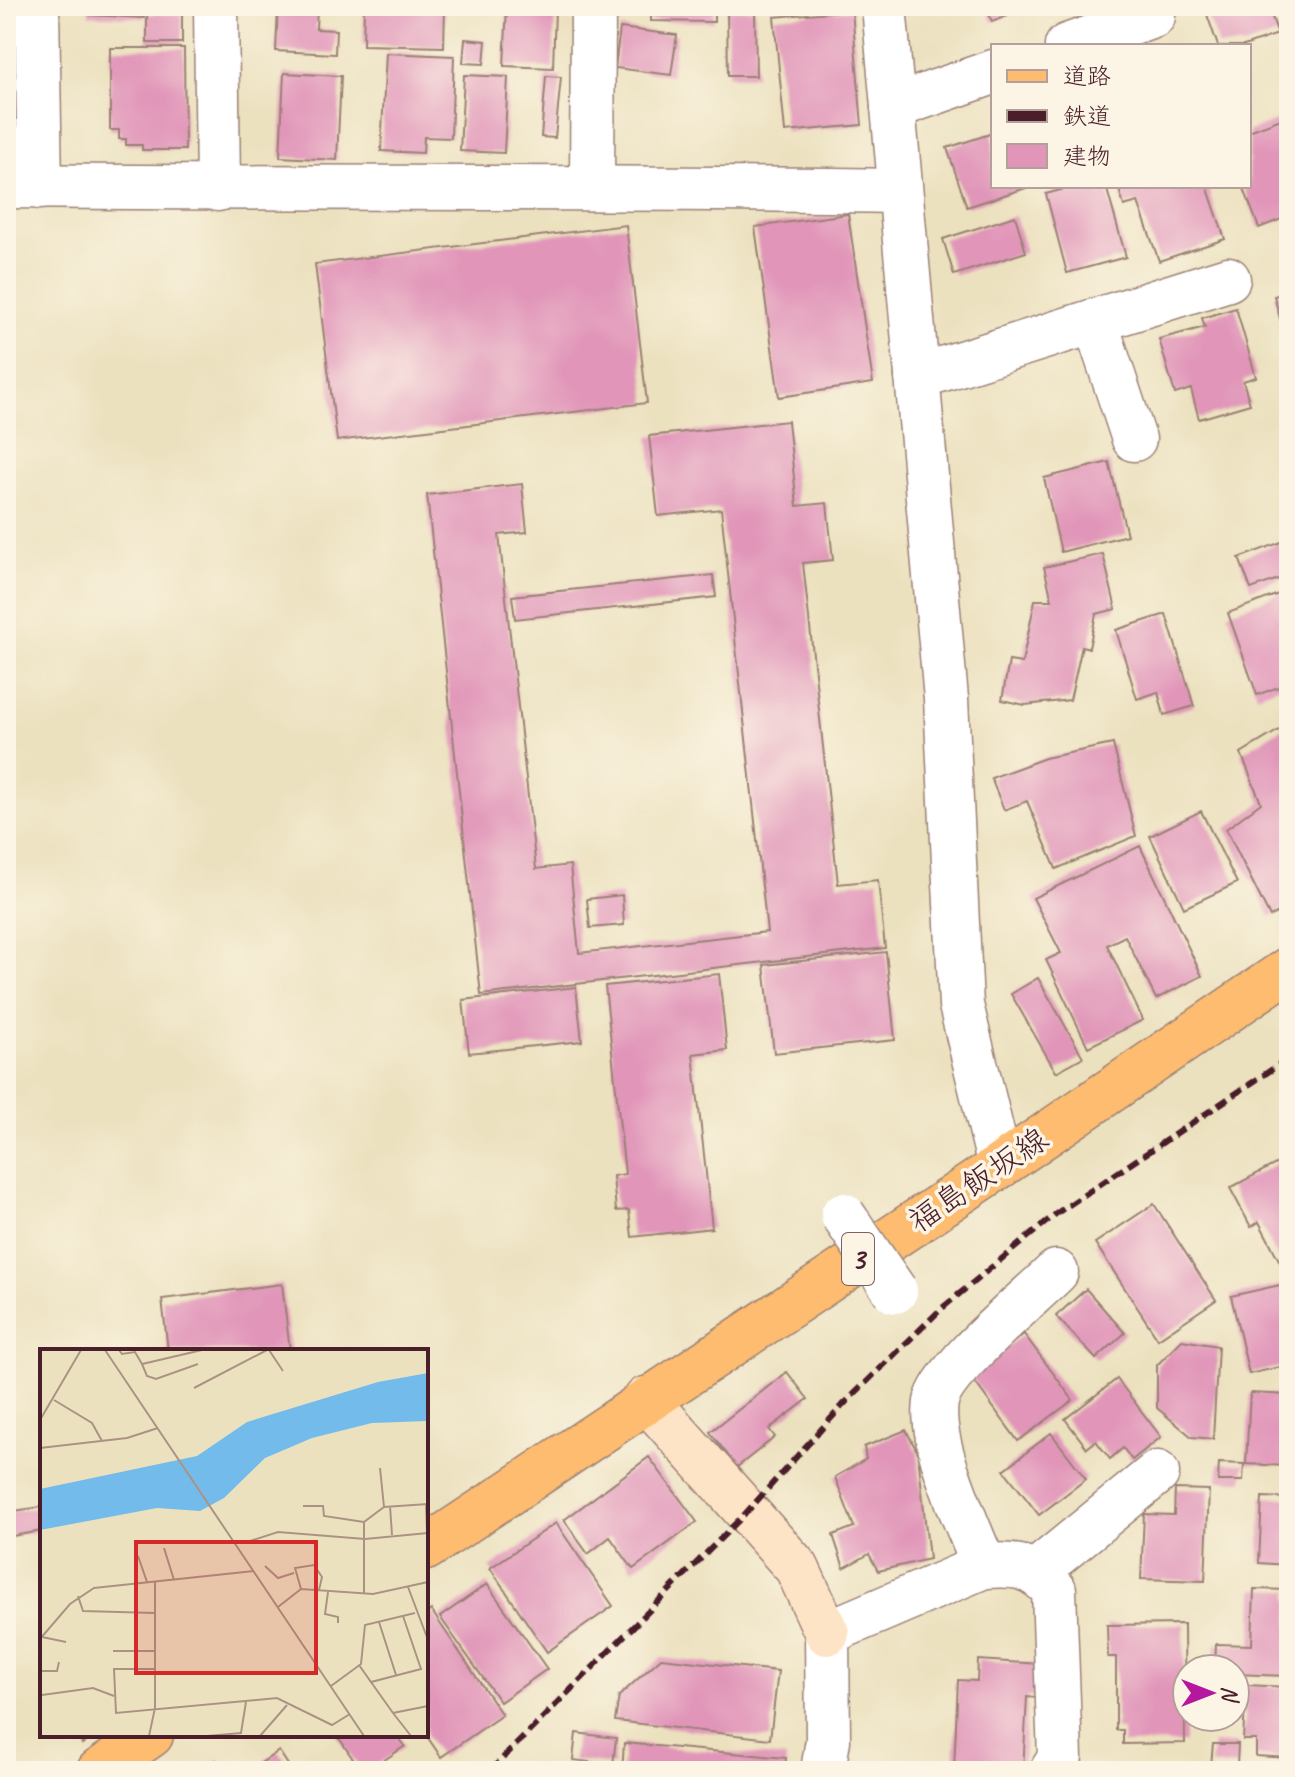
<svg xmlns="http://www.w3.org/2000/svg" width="1295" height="1777" viewBox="0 0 1295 1777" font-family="Caveat,'Klee One',sans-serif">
<rect width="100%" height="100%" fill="#fcf5e5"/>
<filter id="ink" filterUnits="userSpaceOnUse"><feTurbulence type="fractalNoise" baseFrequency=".0125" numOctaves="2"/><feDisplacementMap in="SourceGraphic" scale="16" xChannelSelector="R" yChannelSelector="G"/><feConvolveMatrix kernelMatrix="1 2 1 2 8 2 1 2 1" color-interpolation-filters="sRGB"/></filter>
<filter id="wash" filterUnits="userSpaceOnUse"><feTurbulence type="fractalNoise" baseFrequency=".006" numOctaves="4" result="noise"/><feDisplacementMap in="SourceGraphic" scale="32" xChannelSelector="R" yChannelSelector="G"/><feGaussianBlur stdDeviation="1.8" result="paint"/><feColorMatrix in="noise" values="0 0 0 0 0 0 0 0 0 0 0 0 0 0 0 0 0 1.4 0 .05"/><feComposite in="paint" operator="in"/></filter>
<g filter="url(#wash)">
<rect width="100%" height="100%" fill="#ece1bf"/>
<g id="blocks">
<g fill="#e196b9">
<path d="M89 6H144V18L89 15Z"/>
<path d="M278 6H317L316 29 336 30 335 54 276 51Z"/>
<path d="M364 6H445L444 47 363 45Z"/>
<path d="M507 6 555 9 553 68 504 66Z"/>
<path d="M651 6H714V22L651 21Z"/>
<path d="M986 6H1032L992 22Z"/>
<path d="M1204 6H1268L1278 34 1244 46H1218Z"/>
<path d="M755 9 756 76H728L727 10Z"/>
<path d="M852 10 862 125 785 132 774 17Z"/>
<rect x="147" y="14" width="35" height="29"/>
<path d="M620 28 677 35 671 75 615 68Z"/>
<path d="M465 39 486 41 484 64 463 63Z"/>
<path d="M110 48H184L185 150H142V145H126V139H119V130H110Z"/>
<path d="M386 53 454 56 451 138 424 137 423 153 381 151Z"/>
<path d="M284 73 341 76 337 160 280 157Z"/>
<path d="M464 75 508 77 504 153 460 151Z"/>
<path d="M546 76 561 77 555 138 541 137Z"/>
<rect x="6" y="109" width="15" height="34"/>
<path d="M1289 116V216L1259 228 1243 186H1249V131Z"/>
<path d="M993 133V186L1029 187 967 207 947 148Z"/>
<path d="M1075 186H1106L1126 257 1067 273 1046 194Z"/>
<path d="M1118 186H1207L1225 239 1159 261 1138 202 1124 206Z"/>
<path d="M848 214 873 383 779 397 755 227Z"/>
<path d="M1015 216 1026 252 954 275 943 239Z"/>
<path d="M626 225 647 403 337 441 315 264Z"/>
<path d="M1289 292V348H1288L1274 296Z"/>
<path d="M1236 308 1256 377 1243 381 1250 404 1199 419 1191 389 1175 394 1159 339 1205 327 1202 318Z"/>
<path d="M788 421 797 506 827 503 833 560 803 563 838 884 878 880 885 948 481 995 427 495 522 484 527 532 499 535 536 869 570 865 579 953 767 932 721 509 658 516 649 436Z"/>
<path d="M1109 462 1127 535 1061 552 1044 478Z"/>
<path d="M1287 540 1289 575 1251 589 1239 558Z"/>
<path d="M1103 554 1116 609 1096 614 1089 648 1082 646 1070 700 1025 705 1002 700 1009 661 1022 663 1035 600H1052L1044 567Z"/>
<path d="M713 575 716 597 515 619 512 596Z"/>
<path d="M1289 590V683L1257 695 1228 613Z"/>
<path d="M1166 614 1194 706 1164 715 1158 692 1137 699 1116 630Z"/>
<path d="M1289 724V905L1270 917 1226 829 1261 803 1241 753Z"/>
<path d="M1113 744 1136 836 1056 869 1027 801 1004 810 991 778 1045 758Z"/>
<path d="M1201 811 1237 883 1184 908 1150 836Z"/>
<path d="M1140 846 1202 976 1156 999 1125 936 1107 945 1143 1020 1088 1047 1046 960 1061 953 1033 898Z"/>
<path d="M622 895 624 925 590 928 587 899Z"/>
<path d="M886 952 895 1040 774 1053 764 965Z"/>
<path d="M719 974 727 1050 693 1054 712 1228 632 1237 629 1210 616 1211 613 1176 625 1174 605 986Z"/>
<path d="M1038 978 1083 1057 1056 1072 1011 994Z"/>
<path d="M576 987 582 1041 469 1053 463 1000Z"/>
<path d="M1289 1157V1260L1281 1264 1259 1222 1251 1227 1230 1188Z"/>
<path d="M1154 1204 1216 1300 1158 1339 1095 1243Z"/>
<path d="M1289 1283V1365L1249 1374 1231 1296Z"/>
<path d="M282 1284 290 1351H168L162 1299Z"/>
<path d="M1086 1289 1125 1333 1096 1359 1056 1316Z"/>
<path d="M1024 1334 1073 1400 1018 1441 969 1374Z"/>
<path d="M1182 1340 1218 1346 1213 1439 1192 1437 1157 1408V1365Z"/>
<path d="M787 1372 808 1399 769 1429 775 1437 737 1467 710 1432Z"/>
<path d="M1117 1379 1161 1437 1132 1460 1123 1448 1110 1459 1096 1441 1087 1448 1065 1419Z"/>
<path d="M1250 1393 1289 1395V1466L1246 1464Z"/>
<path d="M906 1430 918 1453 929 1559 878 1571 869 1554 844 1568 833 1535 854 1527 835 1477 866 1459 864 1447Z"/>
<path d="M1051 1433 1086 1479 1039 1515 1004 1470Z"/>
<path d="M649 1457 697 1522 633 1569 610 1537 588 1554 564 1520Z"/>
<path d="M1219 1463 1244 1464 1243 1481H1218Z"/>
<path d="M1175 1489 1209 1490 1205 1581 1141 1579 1144 1514 1174 1515Z"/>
<path d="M1262 1497 1289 1498V1565L1259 1563Z"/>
<path d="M42 1507V1531L6 1537V1512Z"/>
<path d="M556 1523 613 1606 547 1652 490 1568Z"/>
<path d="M487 1584 547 1669 500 1702 440 1617Z"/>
<path d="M1254 1589 1289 1590V1676L1235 1674V1669H1215L1216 1644 1252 1645Z"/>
<path d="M431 1610 502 1715 441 1757 426 1735V1614Z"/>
<path d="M1184 1624 1185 1743 1123 1744V1730H1116V1657H1108L1107 1625Z"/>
<path d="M661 1658 778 1671 770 1739 615 1721 619 1696Z"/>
<path d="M978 1660 1040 1664 1038 1698 1027 1697 1023 1771 954 1770 958 1680 977 1681Z"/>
<path d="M1246 1685 1289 1687V1758L1256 1756V1740H1243Z"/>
<path d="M576 1733 616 1738 613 1765 573 1760Z"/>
<path d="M77 1735H96L82 1744Z"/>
<path d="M337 1735H397L405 1746 368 1771H361Z"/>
<path d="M624 1743 786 1758 785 1771H622Z"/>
<path d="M1213 1744H1238L1237 1766 1211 1765Z"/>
<path d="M279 1751 292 1771H249Z"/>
<path d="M216 1760 223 1771H200Z"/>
</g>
</g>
</g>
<g filter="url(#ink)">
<use href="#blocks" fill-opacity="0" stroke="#9b8075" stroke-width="2"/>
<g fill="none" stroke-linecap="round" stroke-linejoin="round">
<defs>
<g id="street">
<path d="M37 6 40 187"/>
<path d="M216 6 218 189"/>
<path d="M884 6 946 699 961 1005 1000 1166"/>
<path d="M1067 46 1153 16"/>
<path d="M893 107 993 72"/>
<path d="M6 186C304 189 602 186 900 191"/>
<path d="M592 186 593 6"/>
<path d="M1095 321 1134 439"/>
<path d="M917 377 1228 279"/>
<path d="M984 1566C968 1525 929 1445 936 1402 942 1370 1030 1298 1056 1272"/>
<path d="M1037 1571 1157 1473"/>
<path d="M823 1771 828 1740 827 1633 984 1566C1017 1564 1031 1565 1054 1590L1060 1758 1052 1771"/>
</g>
<path id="secondary" d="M646 1399 797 1568 827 1633"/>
<g id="primary">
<path d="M426 1548 1000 1166 1289 969"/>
<path d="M99 1771 151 1735"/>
</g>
</defs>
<use href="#street" stroke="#9b8075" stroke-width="47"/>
<use href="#secondary" stroke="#9b8075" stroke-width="47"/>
<use href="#primary" stroke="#9b8075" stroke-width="47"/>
<use href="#street" stroke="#fff" stroke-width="44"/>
<use href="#secondary" stroke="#fee4c6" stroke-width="44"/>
<use href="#primary" stroke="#fdbc70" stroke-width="44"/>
<path stroke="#4a1f2b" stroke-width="6" stroke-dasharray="12 6" stroke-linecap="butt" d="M490 1771 745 1514 844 1404 941 1309 1057 1213 1289 1058"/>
<defs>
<path id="street-bridge" d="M843 1215 895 1291"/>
</defs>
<use href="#street-bridge" stroke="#9b8075" stroke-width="47" stroke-linecap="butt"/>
<use href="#street-bridge" stroke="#fff" stroke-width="44"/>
</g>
</g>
<g text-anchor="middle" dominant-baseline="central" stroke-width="7" stroke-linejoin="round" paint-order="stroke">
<rect fill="#fcf5e5" stroke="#7f5f63" stroke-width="2" x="842" y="1233" width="32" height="52" rx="6"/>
<g font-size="30" font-weight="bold" fill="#4a1f2b">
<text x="858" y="1259">3</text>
</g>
<g font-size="32" fill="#4a1f2b" stroke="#fcf5e5">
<text transform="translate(978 1180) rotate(-34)">福島飯坂線</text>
</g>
</g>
<g transform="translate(40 1349)">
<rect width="388" height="388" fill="#ece1bf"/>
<path d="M388 24V72L332 74 272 89 225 109 184 149 160 162 117 159 0 181V140L157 107 207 73 338 33Z" fill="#73bbeb"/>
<path fill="none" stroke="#ab9384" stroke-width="2" d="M65 1 324 387M79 1 82 5 95 3 102 15 162 1M229 1 243 22M102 15 107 27 116 30 158 15M154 39 227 1M14 51 52 74 62 92M0 71 41 1M0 99 87 89 118 79M340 119 344 158M386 155 388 211M263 157H283L284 167 324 173M350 157 352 186M210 192 238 183 325 190 388 184M124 199 134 231M98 207 107 233M225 217 238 229 254 224M368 238 388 291M261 240 255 219 274 216 282 228 279 241M288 243 285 265 298 268V274M324 245V173L344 158 388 155M38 247 43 262 115 264M238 258 261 240 333 245 388 233M339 273 356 326M2 288 26 293M0 290 30 255 54 239 214 222M0 299V377M73 302H115M319 316 331 333 381 320 363 267M115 320H74L76 364 237 349 292 376 310 365M1 322H17L19 313M331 333 353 364M291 337 321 315 325 276 375 264M2 346 53 339 74 347M109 387 115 359V233M167 387 201 384 206 353M220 387 247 356M371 387 353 364 388 357"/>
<path fill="#d62828" fill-opacity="0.15" stroke="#d62828" stroke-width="4" d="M96 193H276V324H96Z"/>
<rect width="388" height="388" fill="none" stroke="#4a1f2b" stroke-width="4"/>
</g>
<rect width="1295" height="1777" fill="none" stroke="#fcf5e5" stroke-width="32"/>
<rect x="991" y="44" width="260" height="144" fill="#fcf5e5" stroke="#b59f9b" stroke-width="2"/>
<rect x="1007" y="70" width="40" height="12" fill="#fdbc70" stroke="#b59f9b" stroke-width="2"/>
<text x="1063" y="84" font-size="24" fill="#4a1f2b">道路</text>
<rect x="1007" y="110" width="40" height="12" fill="#4a1f2b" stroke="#b59f9b" stroke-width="2"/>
<text x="1063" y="124" font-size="24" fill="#4a1f2b">鉄道</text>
<rect x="1007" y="144" width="40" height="24" fill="#e196b9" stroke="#b59f9b" stroke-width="2"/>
<text x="1063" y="164" font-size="24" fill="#4a1f2b">建物</text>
<g transform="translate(1211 1693) rotate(90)"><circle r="38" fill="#fcf5e5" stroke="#b59f9b" stroke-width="2"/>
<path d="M0-6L14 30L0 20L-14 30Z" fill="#b5179e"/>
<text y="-12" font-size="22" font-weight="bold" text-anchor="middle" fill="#4a1f2b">N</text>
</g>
</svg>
